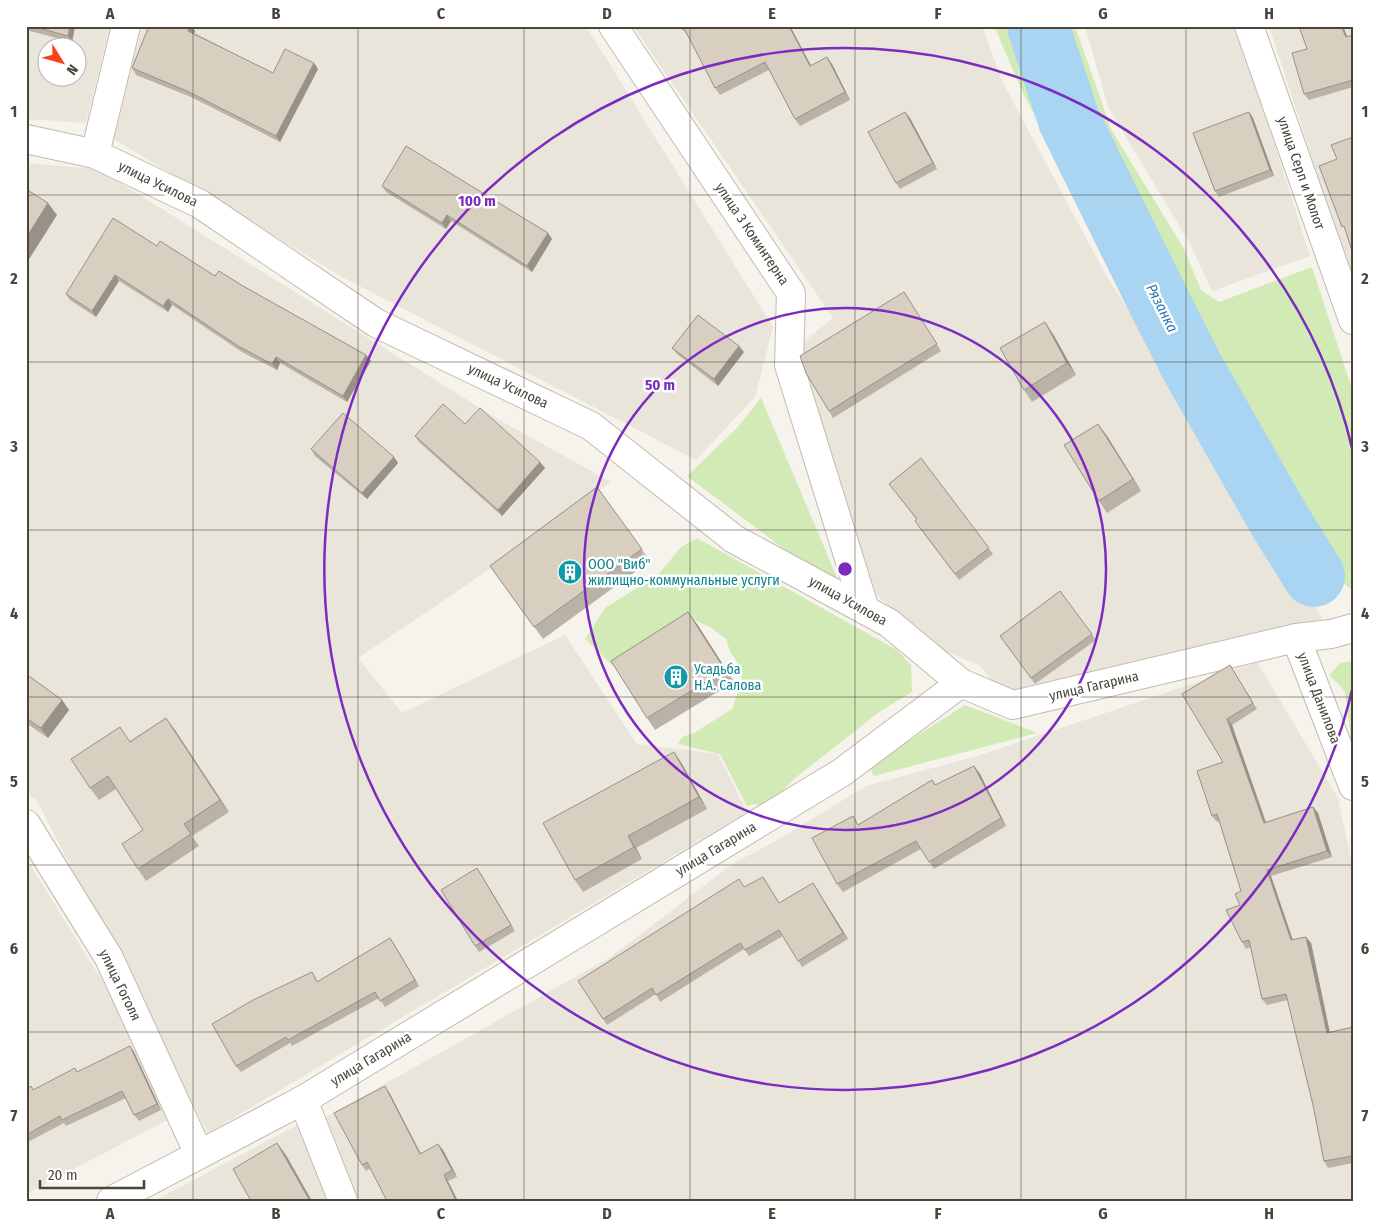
<svg xmlns="http://www.w3.org/2000/svg" width="1379" height="1227" viewBox="0 0 1379 1227" font-family="'Fira Sans Condensed',sans-serif">
<rect width="100%" height="100%" fill="#f6f3ec"/>
<g fill="#eae5da" fill-rule="evenodd">
<path d="M26 26H110L86 123 26 119ZM48 48H78V78H48Z"/>
<path d="M142 26H586L773 327 755 397 696 460 342 277 114 139Z"/>
<path d="M633 26H982L1003 83 1106 275 1323 619 1125 678 1013 705 979 665 937 648 905 621 867 586 796 348 833 318Z"/>
<path d="M1085 26H1237L1310 256 1212 291 1189 242 1108 107Z"/>
<path d="M1269 26H1353V285Z"/>
<path d="M26 163 98 169 496 418 611 482 471 582 358 658 402 713 565 635 637 744 718 754 747 812 208 1133 36 799 26 793Z"/>
<path d="M1257 662 1338 798 1353 868V1201H356L324 1118 609 958 734 863 776 841 866 786 977 756Z"/>
<path d="M26 858 112 997 171 1118 26 1194Z"/>
<path d="M301 1123 330 1201H154Z"/>
</g>
<g fill="#d2eab5">
<path d="M994 26H1075L1111 129 1184 249 1201 290 1219 302 1312 267 1353 392V591L1315 560 1292 511 1207 380 1163 274 1110 244 1095 229 1023 93Z"/>
<path d="M761 398 844 594 687 476 738 427Z"/>
<path d="M697 538 897 650 911 665 912 692 879 712 794 779 767 808 755 804 747 806 720 754 678 744 682 737 694 733 732 709 742 681 740 667 730 651 726 639 710 627 694 620 642 645 612 665 585 639 605 608 658 575 681 547Z"/>
<path d="M1353 661V758L1345 691 1329 675 1340 663Z"/>
<path d="M965 705 1037 733 874 776 869 766Z"/>
</g>
<g fill="none" stroke-linecap="round" stroke-linejoin="round">
<path stroke="#a9d4f2" stroke-width="62" d="M1038 26 1069 120 1156 296 1192 367 1278 518 1314 576"/>
<defs>
<g id="street">
<path d="M613 26 791 293 789 365 865 610"/>
<path d="M1249 26 1353 320"/>
<path d="M26 139 95 154 200 204 376 323 591 426 734 539 889 623 961 683"/>
<path d="M95 154 126 26"/>
<path d="M1296 638 1353 786"/>
<path d="M26 824 109 958 199 1154"/>
<path d="M303 1100 343 1201"/>
<path d="M111 1201 303 1100 811 791 841 773 961 683 1013 705 1296 638 1331 634 1353 628"/>
</g>
</defs>
<use href="#street" stroke="#c2bbae" stroke-width="30"/>
<use href="#street" stroke="#fff" stroke-width="28"/>
</g>
<g fill="#bab2a6">
<path d="M26 26H75L72 42 26 30Z"/>
<path d="M149 26H191L195 31 194 33 273 73 314 63 318 69 280 142 191 97 136 75 132 68Z"/>
<path d="M681 26H743L744 28 790 26 811 66 832 64 850 100 800 126 795 119 769 70 720 95 715 88 689 38Z"/>
<path d="M1353 35V87L1309 100 1304 94 1347 37Z"/>
<path d="M1249 112 1253 118 1274 176 1219 197 1215 191Z"/>
<path d="M910 118 937 169 900 189 896 183Z"/>
<path d="M382 186 548 233 552 239 532 272 451 221 446 229 386 192Z"/>
<path d="M157 246 215 276 243 286 366 355 371 361 347 402 280 363 277 370 242 352 172 305 168 312 119 281 96 317 70 300 66 294Z"/>
<path d="M904 292 941 351 833 418 829 411Z"/>
<path d="M1053 334 1076 375 1032 402 1024 390Z"/>
<path d="M672 348 744 352 718 386 677 354Z"/>
<path d="M465 424 545 468 502 516 419 442 415 436Z"/>
<path d="M1107 436 1141 491 1107 513 1099 501Z"/>
<path d="M311 449 394 457 398 463 367 499 315 456Z"/>
<path d="M921 458 993 554 959 580 919 527 917 520 889 484Z"/>
<path d="M597 487 650 561 543 639 490 566Z"/>
<path d="M1060 591 1096 640 1035 684 1000 636Z"/>
<path d="M697 624 734 682 655 730 647 718Z"/>
<path d="M1230 665 1257 709 1232 725 1266 822 1313 807 1318 813 1332 857 1271 876 1293 940 1311 943 1330 1032 1353 1027V1163L1328 1168 1324 1161 1313 1105 1288 1000 1267 1005 1262 999 1251 947 1246 949 1242 942 1240 905 1241 891 1219 821 1217 822 1212 816 1223 762Z"/>
<path d="M26 674 62 700 69 710 48 738 26 723Z"/>
<path d="M166 718 229 812 192 836 199 846 146 881 138 869 143 830 116 789 99 800 90 788 130 741Z"/>
<path d="M674 752 682 764 707 809 636 848 642 859 583 892 575 880Z"/>
<path d="M974 766 980 774 1006 826 934 869 921 849 843 892 837 884 859 825 932 780 936 785Z"/>
<path d="M477 868 515 931 479 952 475 946Z"/>
<path d="M767 883 779 903 813 883 848 939 802 967 783 936 749 956 744 949 660 1002 656 994 607 1025 578 981 745 887Z"/>
<path d="M394 944 419 986 385 1007 379 998 292 1046 290 1043 241 1072 236 1066 312 972 318 982Z"/>
<path d="M130 1046 134 1052 161 1110 139 1121 134 1115 126 1098 66 1126 64 1123 26 1143V1089L31 1086 34 1090 78 1072Z"/>
<path d="M389 1092 420 1153 443 1150 457 1177 448 1181 371 1168 366 1171 362 1165Z"/>
</g>
<g fill="#979187">
<path d="M70 26H75L72 42 68 36Z"/>
<path d="M190 26H191L195 31 193 37 188 31Z"/>
<path d="M789 26H790L815 73 810 66Z"/>
<path d="M1341 26H1343L1350 43 1346 37Z"/>
<path d="M827 57 832 64 850 100 845 92Z"/>
<path d="M314 63 318 69 280 142 276 136Z"/>
<path d="M905 112 910 118 937 169 933 163Z"/>
<path d="M1249 112 1253 118 1274 176 1270 170Z"/>
<path d="M48 203 57 215 26 264V238Z"/>
<path d="M447 215 451 221 446 229 442 223Z"/>
<path d="M548 233 552 239 532 272 527 266Z"/>
<path d="M115 275 119 281 96 317 92 311Z"/>
<path d="M168 299 172 305 168 312 163 306Z"/>
<path d="M1045 322 1053 334 1076 375 1067 363Z"/>
<path d="M739 346 744 352 718 386 714 379Z"/>
<path d="M366 355 371 361 347 402 343 396Z"/>
<path d="M276 357 280 363 277 370 272 364Z"/>
<path d="M1098 424 1107 436 1141 491 1133 479Z"/>
<path d="M394 457 398 463 367 499 362 493Z"/>
<path d="M540 462 545 468 502 516 498 510Z"/>
<path d="M688 612 697 624 734 682 725 670Z"/>
<path d="M62 700 69 710 48 738 41 728Z"/>
<path d="M166 718 175 730 229 812 220 800Z"/>
<path d="M1227 719 1232 725 1268 829 1264 823Z"/>
<path d="M674 752 682 764 707 809 699 797Z"/>
<path d="M974 766 980 774 1006 826 1001 818Z"/>
<path d="M1313 807 1318 813 1332 857 1327 851Z"/>
<path d="M628 836 636 848 642 859 634 847Z"/>
<path d="M477 868 481 874 515 931 511 925Z"/>
<path d="M1267 870 1271 876 1295 947 1291 940Z"/>
<path d="M813 883 817 889 848 939 843 933Z"/>
<path d="M1306 937 1311 943 1331 1039 1327 1033Z"/>
<path d="M390 938 394 944 419 986 415 980Z"/>
<path d="M130 1046 134 1052 161 1110 157 1104Z"/>
<path d="M385 1086 389 1092 424 1160 420 1154Z"/>
<path d="M277 1143 286 1155 312 1201H310Z"/>
<path d="M438 1144 443 1150 457 1177 452 1170Z"/>
<path d="M444 1175 448 1181 458 1201H456Z"/>
</g>
<g fill="#d8cfc1" stroke="#979187">
<path d="M32 26H70L68 36Z"/>
<path d="M149 26H190L188 31 273 73 285 49 314 63 276 136 187 91 132 68Z"/>
<path d="M681 26H742L743 28 746 26H789L810 66 827 57 845 92 795 119 765 62 715 88 685 30H683Z"/>
<path d="M1299 26H1341L1346 37 1353 35V80L1304 94 1292 53 1307 49Z"/>
<path d="M905 112 933 163 896 183 868 132Z"/>
<path d="M1249 112 1270 170 1215 191 1193 133Z"/>
<path d="M1353 137V254L1344 226 1342 227 1319 166 1337 159 1331 145Z"/>
<path d="M406 146 548 233 527 266 447 215 442 223 382 186Z"/>
<path d="M26 189 48 203 26 238Z"/>
<path d="M113 218 157 246 160 241 215 276 219 271 243 286 366 355 343 396 276 357 272 364 238 346 168 299 163 306 115 275 92 311 66 294Z"/>
<path d="M904 292 937 344 829 411 806 373 800 356Z"/>
<path d="M698 315 739 346 714 379 672 348Z"/>
<path d="M1045 322 1067 363 1024 390 1000 348Z"/>
<path d="M443 404 465 424 480 408 540 462 498 510 415 436Z"/>
<path d="M343 413 394 457 362 493 311 449Z"/>
<path d="M1098 424 1133 479 1099 501 1064 445Z"/>
<path d="M921 458 989 548 955 574 915 521 917 519 889 484Z"/>
<path d="M597 487 642 549 534 627 490 566Z"/>
<path d="M1060 591 1092 634 1031 678 1000 636Z"/>
<path d="M688 612 725 670 647 718 611 661Z"/>
<path d="M1230 665 1253 703 1227 719 1264 823 1313 807 1327 851 1267 870 1291 940 1306 937 1327 1033 1353 1027V1156L1324 1161 1313 1105 1286 994 1262 999 1249 940 1242 942 1226 910 1240 905 1235 894 1241 891 1217 814 1212 816 1197 771 1223 762 1182 694Z"/>
<path d="M26 674 62 700 41 728 26 718Z"/>
<path d="M166 718 220 800 184 824 191 834 138 869 122 844 143 830 108 776 90 788 71 759 120 727 130 742Z"/>
<path d="M674 752 699 797 628 836 634 847 575 880 543 823Z"/>
<path d="M974 766 1001 818 929 862 916 841 837 884 812 838 853 816 858 825 932 780 935 785Z"/>
<path d="M477 868 511 925 475 946 441 890Z"/>
<path d="M763 877 779 903 813 883 843 933 798 961 779 930 745 950 740 943 656 995 652 988 603 1019 578 981 739 879 744 887Z"/>
<path d="M390 938 415 980 380 1001 375 992 288 1040 286 1037 236 1066 212 1024 253 1000 312 972 317 982Z"/>
<path d="M130 1046 157 1104 134 1115 122 1091 62 1120 60 1116 26 1135V1089L31 1086 33 1090 75 1068 77 1072Z"/>
<path d="M385 1086 420 1154 438 1144 452 1170 444 1175 456 1201H387L367 1162 362 1165 334 1113Z"/>
<path d="M277 1143 310 1201H251L233 1169Z"/>
</g>
<path fill="none" stroke="#4b4439" stroke-width="1" stroke-opacity="0.55" d="M193 26V1201M358 26V1201M524 26V1201M690 26V1201M855 26V1201M1021 26V1201M1186 26V1201M26 195H1353M26 362H1353M26 530H1353M26 697H1353M26 865H1353M26 1032H1353"/>
<g fill="none" stroke="#7b2cbf" stroke-width="2.5">
<circle cx="845" cy="569" r="261"/>
<path d="M1353 686A521 521 0 1 1 1353 452"/>
</g>
<defs>
<symbol id="building-disc" viewBox="-11 -11 22 22"><circle r="9.5" fill="#0f9aa8" stroke="#fff"/><path d="M-4-6H4V6H1V3H-1V6H-4ZM-2.5-4.3h1.7v1.8h-1.7ZM.8-4.3h1.7v1.8H.8ZM-2.5-1h1.7V.8h-1.7ZM.8-1h1.7V.8H.8Z" fill="#fff"/></symbol>
</defs>
<g fill-rule="evenodd">
<use href="#building-disc" x="556" y="558" width="28" height="28"/>
<use href="#building-disc" x="662" y="663" width="28" height="28"/>
</g>
<g text-anchor="middle" dominant-baseline="central" stroke-width="5" stroke-linejoin="round" paint-order="stroke">
<g font-size="14" fill="#4b4439" stroke="#fff">
<text transform="translate(1301 173) rotate(71)">улица Серп и Молот</text>
<text transform="translate(158 184) rotate(26)">улица Усилова</text>
<text transform="translate(752 234) rotate(56)">улица 3 Коминтерна</text>
<text transform="translate(508 386) rotate(25)">улица Усилова</text>
<text transform="translate(848 601) rotate(29)">улица Усилова</text>
<text transform="translate(1094 686) rotate(-13)">улица Гагарина</text>
<text transform="translate(1319 698) rotate(69)">улица Данилова</text>
<text transform="translate(716 849) rotate(-31)">улица Гагарина</text>
<text transform="translate(120 985) rotate(64)">улица Гоголя</text>
<text transform="translate(371 1059) rotate(-31)">улица Гагарина</text>
</g>
<g font-size="14" fill="#0d838f" stroke="#fff" text-anchor="start">
<text x="588" y="564">ООО "Виб"<tspan x="588" dy="16">жилищно-коммунальные услуги</tspan></text>
<text x="694" y="669">Усадьба<tspan x="694" dy="16">Н.А. Салова</tspan></text>
</g>
<g font-size="15" font-style="italic" fill="#2e7ab2" stroke="#fff">
<text transform="translate(1162 308) rotate(63)">Рязанка</text>
</g>
</g>
<circle cx="845" cy="569" r="8" fill="#7b2cbf" stroke="#fff" stroke-width="2.5"/>
<g font-size="15" text-anchor="middle" font-weight="bold" fill="#7b2cbf" stroke="#fff" stroke-width="5" stroke-linejoin="round" paint-order="stroke">
<text x="477" y="206">100 m</text>
<text x="660" y="390">50 m</text>
</g>
<rect width="1379" height="1227" fill="none" stroke="#ffffff" stroke-width="55"/>
<g transform="translate(62 62) rotate(127)"><circle r="24" fill="#ffffff" stroke="#b7b4b0"/>
<path d="M0-4L9 19L0 12L-9 19Z" fill="#fc3f1d"/>
<text y="-8" font-size="14" font-weight="bold" text-anchor="middle" fill="#4b4439">N</text>
</g>
<path d="M40 1180v8h104v-8" fill="none" stroke="#4b4439" stroke-width="2.5"/>
<text x="48" y="1180" font-size="15" fill="#4b4439" stroke="#ffffff" stroke-width="4" paint-order="stroke">20 m</text>
<rect x="28" y="28" width="1324" height="1172" fill="none" stroke="#4b4439" stroke-width="2"/>
<g font-size="16" text-anchor="middle" font-weight="bold" fill="#4b4439">
<text x="110" y="19">A</text>
<text x="276" y="19">B</text>
<text x="441" y="19">C</text>
<text x="607" y="19">D</text>
<text x="772" y="19">E</text>
<text x="938" y="19">F</text>
<text x="1103" y="19">G</text>
<text x="1269" y="19">H</text>
<text x="14" y="117">1</text>
<text x="1365" y="117">1</text>
<text x="14" y="284">2</text>
<text x="1365" y="284">2</text>
<text x="14" y="452">3</text>
<text x="1365" y="452">3</text>
<text x="14" y="619">4</text>
<text x="1365" y="619">4</text>
<text x="14" y="787">5</text>
<text x="1365" y="787">5</text>
<text x="14" y="954">6</text>
<text x="1365" y="954">6</text>
<text x="14" y="1121">7</text>
<text x="1365" y="1121">7</text>
<text x="110" y="1219">A</text>
<text x="276" y="1219">B</text>
<text x="441" y="1219">C</text>
<text x="607" y="1219">D</text>
<text x="772" y="1219">E</text>
<text x="938" y="1219">F</text>
<text x="1103" y="1219">G</text>
<text x="1269" y="1219">H</text>
</g>
</svg>
